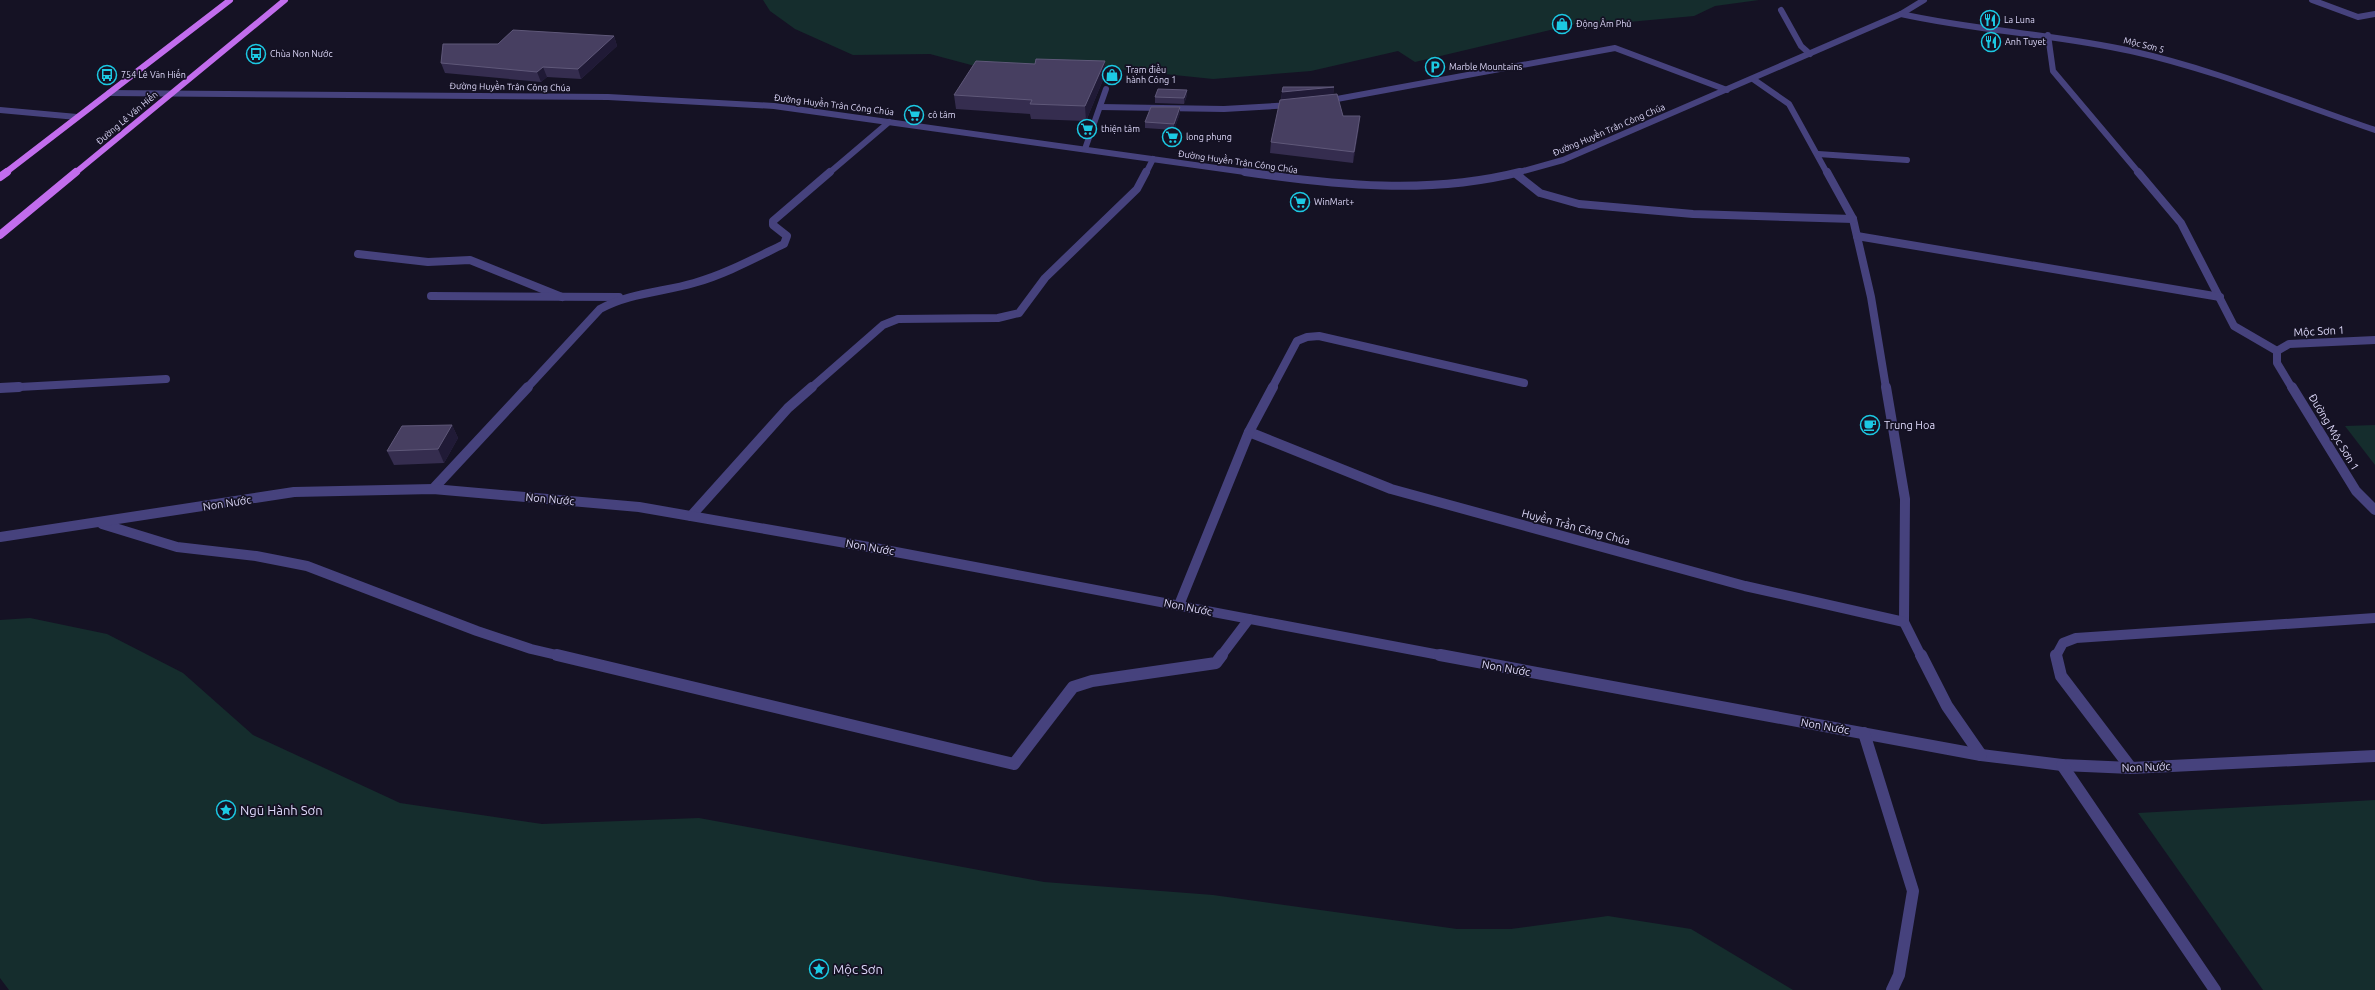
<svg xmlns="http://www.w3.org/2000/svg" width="2375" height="990" viewBox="0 0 2375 990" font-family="Ubuntu,sans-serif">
<rect width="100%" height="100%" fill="#151224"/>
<g fill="#152d2d">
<path d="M763 0H1759L1715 6 1694 16 1596 25 1588 21 1415 62 1398 51 1311 71 1213 79 1116 69 1082 72 975 66 930 54 853 55 795 29 770 11Z"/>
<path d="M2375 425V465L2345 426Z"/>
<path d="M30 618 107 634 183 673 253 735 400 803 542 824 699 818 1044 882 1213 895 1457 929H1511L1608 916 1691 929 1793 990H9L0 978V620Z"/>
<path d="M2375 800V990H2263L2138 813Z"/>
</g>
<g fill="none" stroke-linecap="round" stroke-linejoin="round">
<g stroke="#46427d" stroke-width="6">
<path d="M2312 0 2358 17 2375 14"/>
<path d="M1781 10 1801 46 1810 54"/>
<path d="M1901 14C1977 31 2055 34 2131 51 2213 69 2295 103 2375 130"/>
<path d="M2048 35 2053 71 2139 173"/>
<path d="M1753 79 1789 104 1827 173"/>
<path d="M109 93 608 97 774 106 1252 173"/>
<path d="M1326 101 1615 48 1727 90"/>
<path d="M1100 107 1224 109 1292 105"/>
<path d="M0 110 77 117"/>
<path d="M1085 149 1106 89"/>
<path d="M1818 154 1907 160"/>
<path d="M829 173 889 122"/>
<path d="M1146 173 1153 159"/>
<path d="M1516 173 1563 160 1901 14 1924 0"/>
</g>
<g stroke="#46427d" stroke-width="8">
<path d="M1245 172C1336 185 1429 195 1520 172"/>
<path d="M1827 172 1853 219 1871 297 1886 388"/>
<path d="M2138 172 2181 223 2234 326 2277 351"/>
<path d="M1516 174 1540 193 1579 204 1693 214 1853 219"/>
<path d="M1857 236 2220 297"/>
<path d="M358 254 428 262 470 260 562 297"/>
<path d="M431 296 619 297"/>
<path d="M1 388 166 379"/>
<path d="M527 388 600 309C629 293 663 292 694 283 726 274 755 258 784 244L787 236 773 225V221L830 172"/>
<path d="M811 388 883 325 898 319 998 318 1019 313 1045 278 1137 189 1146 172"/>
<path d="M1272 388 1297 341 1307 337 1319 336 1524 383"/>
<path d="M2292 388 2277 363V351L2289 344 2375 340"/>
</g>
<g stroke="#46427d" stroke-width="10">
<path d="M1886 387 1905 499 1904 622 1921 656"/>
<path d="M2292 387 2356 491 2375 510"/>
<path d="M0 388 19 387"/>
<path d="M1249 432 1391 489 1745 586 1904 622"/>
<path d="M433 489 528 387"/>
<path d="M691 516 788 408 812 387"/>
<path d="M102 524 177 547 256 556 307 566 477 631 531 649 561 656"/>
<path d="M0 537 294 492 433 489 639 507 880 549 1445 656"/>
<path d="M1179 605 1249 432 1273 387"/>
<path d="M1221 656 1249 619"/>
<path d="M2056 656 2063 643 2076 638 2375 618"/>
</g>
<g stroke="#46427d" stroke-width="12">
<path d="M557 655 1014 764 1073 687 1092 681 1216 663 1222 655"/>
<path d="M1440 655 1981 755 2062 765 2131 768 2375 756"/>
<path d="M1921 655 1947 706 1981 755"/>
<path d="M2056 655 2061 676 2131 768"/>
<path d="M1864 733 1913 891 1899 975 1892 990"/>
<path d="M2062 765 2215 990"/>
</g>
<g stroke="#c26ded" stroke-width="6">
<path d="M5 173 230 0"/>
<path d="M75 173 285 0"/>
</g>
<g stroke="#c26ded" stroke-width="8">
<path d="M0 177 7 172"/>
<path d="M0 235 76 172"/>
</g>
</g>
<g fill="#352d4f">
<path d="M614 36 617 46 581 79 547 77 541 82 445 73 441 63 498 44Z"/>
<path d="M1105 75 1086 121 1031 119 1030 114 956 109 954 95Z"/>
<path d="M1334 87 1333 95 1343 116 1359 127 1353 163 1270 153 1271 142 1281 100 1282 92Z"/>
<path d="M1187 95 1184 104 1155 103V97Z"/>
<path d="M1180 113 1174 130 1145 128V122Z"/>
<path d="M452 425 458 438 444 463 394 465 387 451Z"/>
</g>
<g fill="#201a36">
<path d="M614 36 617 46 581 79 578 69Z"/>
<path d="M1105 61V75L1086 121 1085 106Z"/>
<path d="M543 67 547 77 541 82 537 72Z"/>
<path d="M1334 87 1333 95 1281 101 1282 92Z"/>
<path d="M1187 90V95L1184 104V98Z"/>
<path d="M1180 107V113L1174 130V124Z"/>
<path d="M1360 116 1359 127 1353 163 1354 152Z"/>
<path d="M452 425 458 438 444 463 438 449Z"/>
</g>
<g fill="#473f61" stroke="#5f5879">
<path d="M513 30 614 36 578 69 543 67 537 72 441 63 443 44H498Z"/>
<path d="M1036 59 1105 61 1085 106 1030 104 1032 100 954 95 976 61 1035 64Z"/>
<path d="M1283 87H1334L1282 92Z"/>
<path d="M1158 89 1187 90 1184 98 1155 97Z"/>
<path d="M1337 94 1343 116H1360L1354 152 1271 142 1280 100Z"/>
<path d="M1151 107H1180L1174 124 1145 122Z"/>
<path d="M452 425 438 449 387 451 402 426Z"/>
</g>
<defs>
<symbol id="restaurant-ring" viewBox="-11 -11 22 22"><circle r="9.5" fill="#151224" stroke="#1cc9e3" stroke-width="1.5"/><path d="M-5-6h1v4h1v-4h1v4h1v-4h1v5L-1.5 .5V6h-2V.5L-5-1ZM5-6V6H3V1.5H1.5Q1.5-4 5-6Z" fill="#1cc9e3"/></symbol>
<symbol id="shop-ring" viewBox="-11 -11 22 22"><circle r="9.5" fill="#151224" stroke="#1cc9e3" stroke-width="1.5"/><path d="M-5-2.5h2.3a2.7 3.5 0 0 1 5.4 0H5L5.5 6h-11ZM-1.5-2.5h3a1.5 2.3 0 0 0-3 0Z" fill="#1cc9e3"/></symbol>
<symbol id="bus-ring" viewBox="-11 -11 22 22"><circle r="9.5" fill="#151224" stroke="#1cc9e3" stroke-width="1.5"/><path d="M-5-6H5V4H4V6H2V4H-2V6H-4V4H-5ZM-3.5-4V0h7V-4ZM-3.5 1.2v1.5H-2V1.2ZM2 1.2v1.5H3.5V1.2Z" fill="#1cc9e3"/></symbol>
<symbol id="parking-ring" viewBox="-11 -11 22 22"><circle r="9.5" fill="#151224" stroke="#1cc9e3" stroke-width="1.5"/><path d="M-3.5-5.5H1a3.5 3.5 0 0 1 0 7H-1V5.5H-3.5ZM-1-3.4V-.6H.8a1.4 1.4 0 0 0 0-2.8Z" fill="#1cc9e3"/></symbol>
<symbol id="supermarket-ring" viewBox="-11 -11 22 22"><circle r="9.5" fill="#151224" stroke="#1cc9e3" stroke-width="1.5"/><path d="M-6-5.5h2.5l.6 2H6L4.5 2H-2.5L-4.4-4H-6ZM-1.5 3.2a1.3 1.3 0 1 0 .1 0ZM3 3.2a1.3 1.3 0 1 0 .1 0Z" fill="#1cc9e3"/></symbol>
<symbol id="cafe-ring" viewBox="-11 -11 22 22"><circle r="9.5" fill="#151224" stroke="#1cc9e3" stroke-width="1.5"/><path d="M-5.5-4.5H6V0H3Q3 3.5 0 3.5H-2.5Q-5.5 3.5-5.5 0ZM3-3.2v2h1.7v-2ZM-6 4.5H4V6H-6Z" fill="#1cc9e3"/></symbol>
<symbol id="sight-ring" viewBox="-11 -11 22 22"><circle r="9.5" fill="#151224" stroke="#1cc9e3" stroke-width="1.5"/><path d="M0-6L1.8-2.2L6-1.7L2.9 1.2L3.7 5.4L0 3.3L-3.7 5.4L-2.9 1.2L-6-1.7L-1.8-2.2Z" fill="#1cc9e3"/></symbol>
</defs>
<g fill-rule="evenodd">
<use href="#restaurant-ring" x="1979" y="9" width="22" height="22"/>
<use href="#shop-ring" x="1551" y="13" width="22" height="22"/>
<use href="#restaurant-ring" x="1980" y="31" width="22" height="22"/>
<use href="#bus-ring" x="245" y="43" width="22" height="22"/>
<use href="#parking-ring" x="1424" y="56" width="22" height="22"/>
<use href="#bus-ring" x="96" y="64" width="22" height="22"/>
<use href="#shop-ring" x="1101" y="64" width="22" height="22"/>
<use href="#supermarket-ring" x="903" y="104" width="22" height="22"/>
<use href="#supermarket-ring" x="1076" y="118" width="22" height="22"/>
<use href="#supermarket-ring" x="1161" y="126" width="22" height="22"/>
<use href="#supermarket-ring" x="1289" y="191" width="22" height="22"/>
<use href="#cafe-ring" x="1859" y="414" width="22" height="22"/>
<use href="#sight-ring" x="215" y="799" width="22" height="22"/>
<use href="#sight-ring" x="808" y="958" width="22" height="22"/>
</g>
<g text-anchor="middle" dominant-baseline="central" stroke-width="3.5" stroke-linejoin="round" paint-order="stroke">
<g font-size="9" fill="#ded9fa" stroke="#151224" text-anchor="start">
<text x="2004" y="20">La Luna</text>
<text x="1576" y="24">Động Âm Phủ</text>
<text x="2005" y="42">Anh Tuyet</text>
<text x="270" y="54">Chùa Non Nước</text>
<text x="1449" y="67">Marble Mountains</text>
<text x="1126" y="70">Trạm điều<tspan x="1126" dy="10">hành Cóng 1</tspan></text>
<text x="121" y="75">754 Lê Văn Hiến</text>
<text x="928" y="115">cô tâm</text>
<text x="1101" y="129">thiện tâm</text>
<text x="1186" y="137">long phụng</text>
<text x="1314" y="202">WinMart+</text>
</g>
<g font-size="9" fill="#ded9fa" stroke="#151224">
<text transform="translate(2144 45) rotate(14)">Mộc Sơn 5</text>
<text transform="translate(510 87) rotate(1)">Đường Huyền Trân Công Chúa</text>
<text transform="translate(834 105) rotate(7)">Đường Huyền Trân Công Chúa</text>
<text transform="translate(127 118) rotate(-40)">Đường Lê Văn Hiến</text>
<text transform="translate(1609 130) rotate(-23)">Đường Huyền Trân Công Chúa</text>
<text transform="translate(1238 162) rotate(8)">Đường Huyền Trân Công Chúa</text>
</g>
<g font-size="11" fill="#ded9fa" stroke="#151224">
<text transform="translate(2319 331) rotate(-3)">Mộc Sơn 1</text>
<text transform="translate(2334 432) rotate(59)">Đường Mộc Sơn 1</text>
<text transform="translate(550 499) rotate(5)">Non Nước</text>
<text transform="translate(227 503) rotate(-9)">Non Nước</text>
<text transform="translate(1576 527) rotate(15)">Huyền Trần Công Chúa</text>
<text transform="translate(870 547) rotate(10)">Non Nước</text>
<text transform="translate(1188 607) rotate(11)">Non Nước</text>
<text transform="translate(1506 668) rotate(10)">Non Nước</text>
<text transform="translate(1825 726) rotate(10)">Non Nước</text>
<text transform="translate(2146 767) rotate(-2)">Non Nước</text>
</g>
<g font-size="11" fill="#ded9fa" stroke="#151224" text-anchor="start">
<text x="1884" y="425">Trung Hoa</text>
</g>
<g font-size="13" fill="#ded9fa" stroke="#151224" text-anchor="start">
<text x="240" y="810">Ngũ Hành Sơn</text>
<text x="833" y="969">Mộc Sơn</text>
</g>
</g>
</svg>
